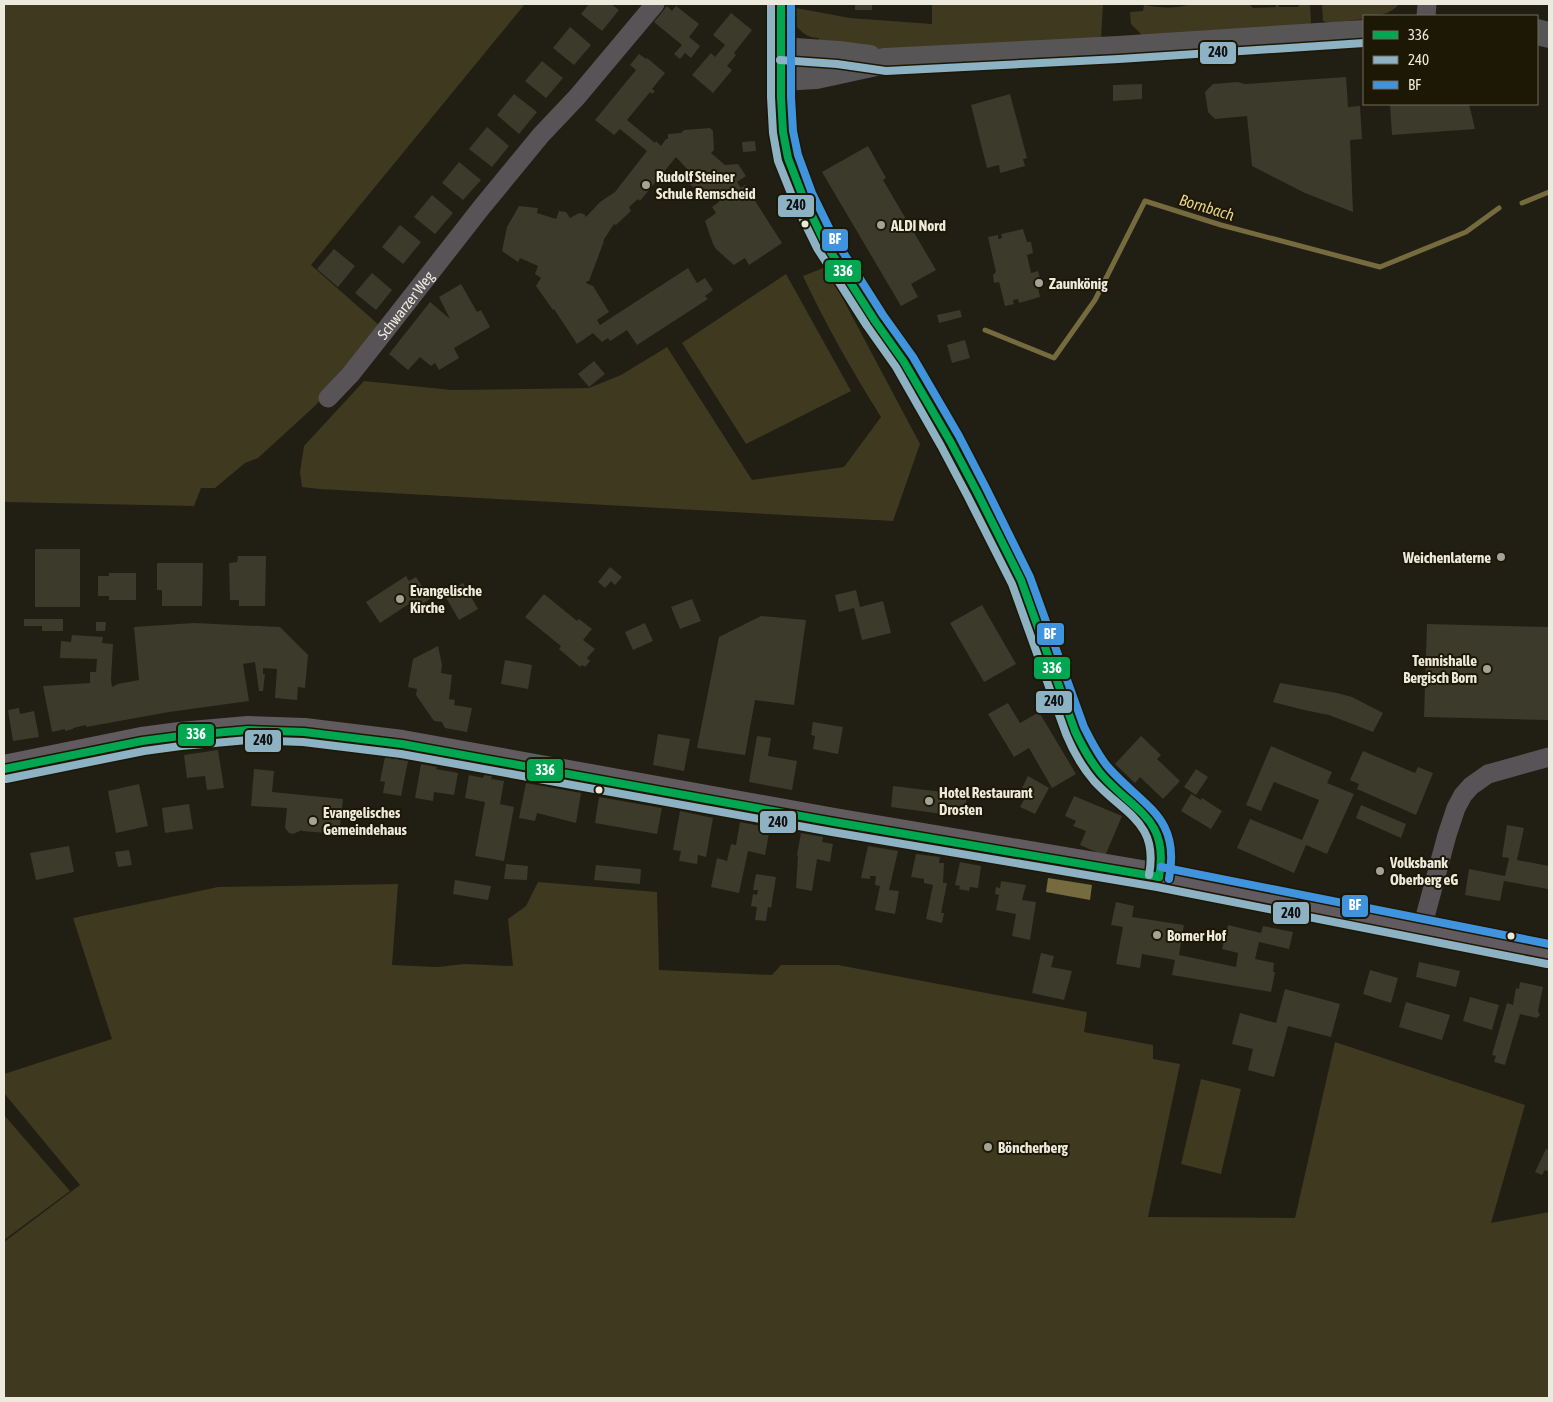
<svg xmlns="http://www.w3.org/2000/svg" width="1553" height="1402" viewBox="0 0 1553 1402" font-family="'Asap Condensed',sans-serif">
<rect width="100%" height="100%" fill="#211e14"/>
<g fill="#3f391f">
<path d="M4 4H525L311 265 379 325 316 405 258 458 245 463 215 488H201L194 506 4 502Z"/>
<path d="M932 4H1103L1101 40 883 50 818 45 819 38C808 38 804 34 797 27L796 8 850 18 932 24Z"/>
<path d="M1192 4H1249L1253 8 1276 7V4H1278L1279 7H1298L1300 4H1310L1311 22 1308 26 1144 37 1131 24 1130 12 1143 11 1144 5C1161 8 1175 9 1192 4Z"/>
<path d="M1322 4H1399C1390 15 1377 16 1364 16V19L1330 23 1323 21Z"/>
<path d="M826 267 920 444 893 521 319 489 302 487 300 472 304 446 364 381 452 390 589 388 621 375 667 347 752 480 844 467 881 417C852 371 826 325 803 276Z"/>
<path d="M786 274 851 391 746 444 682 343Z"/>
<path d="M538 882 657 892 659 970 772 975 781 965H838L1087 1012 1084 1032 1153 1045V1059L1180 1064 1148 1217 1295 1218 1335 1042 1525 1105 1491 1223 1549 1212V1398H4V1242L80 1185 4 1093V1074L112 1039 73 918 218 887 398 884 392 965 437 967 465 964 513 966 508 919 526 906Z"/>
<path d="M1201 1079 1241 1089 1221 1174 1181 1164Z"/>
<path d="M4 1115 70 1191 4 1240Z"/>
</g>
<path fill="#766a3f" d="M1048 878 1092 885 1090 900 1046 892Z"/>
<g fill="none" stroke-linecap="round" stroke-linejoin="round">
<g stroke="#766a3f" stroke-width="5">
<path d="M1522 203 1549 192"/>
<path d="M985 330 1054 358 1095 300 1145 201 1221 225 1380 267 1466 232 1499 208"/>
</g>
</g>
<g fill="#3c3a2b">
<path d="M589 4H611L619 10 602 31 581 14Z"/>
<rect x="855" y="4" width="17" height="6"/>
<path d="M667 6 672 11 676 6 699 24 689 37 700 46 691 58 685 53 680 59 674 54 682 45 654 22Z"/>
<path d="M731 13 752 30 734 53 736 55 727 66 732 70 713 93 692 75 711 53 715 57 725 45 713 35Z"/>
<path d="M570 27 591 45 574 65 553 48Z"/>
<path d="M639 54 646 59 647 58 665 73 652 89 655 91 652 94 650 92 627 120 655 143 656 141 661 146 666 139H668V134L681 133 684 130 710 128 713 131 714 150 711 153 725 165 738 164 746 176 737 182 741 188 745 185 782 243 749 265 745 258 734 265 716 249 713 244 705 221 716 213 712 207 719 202 715 196 713 198H706L686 181 685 174 688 170 676 157 640 201 638 199 629 207 631 211 616 225 614 224 603 241H604L589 281H587L586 283 593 286 609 312 597 320 600 325 688 268 697 283 705 278 713 290 705 296 708 299 637 345 627 330 610 341 608 338 602 342 593 333 577 344 554 309 553 310 536 286 541 278 535 274 538 266 520 258 518 262 502 251 507 227 519 206 538 208 537 213 556 219 559 211 566 212 570 218 579 213 584 214 586 217 600 202 615 192 647 151 620 129 614 135 595 120 636 70 630 65Z"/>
<path d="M542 61 563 78 546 98 525 81Z"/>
<path d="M1346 77 1348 107 1360 106 1362 139 1350 140 1353 212 1305 193 1252 166 1247 116 1215 119 1208 112 1205 92 1213 84 1238 82 1245 84Z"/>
<path d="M1142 84V99L1113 101V85Z"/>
<path d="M514 94 537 112 519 134 497 115Z"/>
<path d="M1010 94 1027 158 1023 159 1025 166 1000 173 999 165 987 168 971 105Z"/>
<path d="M1390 104H1469L1475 129 1392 135Z"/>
<path d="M487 127 509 146 492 167 469 149Z"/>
<path d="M755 141 756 151 743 152 742 142Z"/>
<path d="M868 146 886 178 883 180 936 270 911 284 918 297 901 306 822 172Z"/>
<path d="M459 162 481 180 463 200 442 183Z"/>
<path d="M432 195 453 213 435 234 414 217Z"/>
<path d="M400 225 421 242 403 264 382 247Z"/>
<path d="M1023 229 1027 242H1031L1033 253 1027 255 1031 273 1038 271 1041 282 1037 283 1040 297 1019 303 1018 299 1013 300 1014 304 1005 306 999 282 994 283 993 275 996 272 988 237 998 235V239L1002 238 1001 234Z"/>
<path d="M334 249 355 266 338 287 317 269Z"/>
<path d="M372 273 392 290 376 310 355 293Z"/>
<path d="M461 284 477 312 481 310 490 327 454 348 459 358 439 370 435 363 431 366 420 357 408 370 389 354 430 302 450 319 439 297Z"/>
<path d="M960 310 962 317 939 323 937 315Z"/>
<path d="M965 340 970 358 952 363 947 345Z"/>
<path d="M594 361 605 374 589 387 578 374Z"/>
<rect x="35" y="549" width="45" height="58"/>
<path d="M238 556H266L265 606H239V600H230L229 563 237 562Z"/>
<path d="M157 563H203L202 606H162V590H157Z"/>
<path d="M610 567 622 577 615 585 611 581 605 588 598 582Z"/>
<path d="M109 573H136V600H109V596H98V576H109Z"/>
<path d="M406 576 409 581 416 577 430 599 419 606 415 600 380 623 366 602Z"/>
<path d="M463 583 478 609 459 620 444 594Z"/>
<path d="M856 590 860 607 883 601 891 633 862 640 854 608 839 612 835 595Z"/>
<path d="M544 594 577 621 579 619 592 629 583 640 595 649 587 658 590 661 585 667 582 665 580 667 559 649 561 646 525 617Z"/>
<path d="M692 599 701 621 680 629 671 607Z"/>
<path d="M982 605 1016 664 984 682 950 623Z"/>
<path d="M761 616 806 620 794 705 755 700 745 755 697 748 719 637Z"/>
<path d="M24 619H63V631H42V626H24Z"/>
<path d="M96 622H106L105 631H96Z"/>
<path d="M194 623 280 627 308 655 305 688 298 687 297 700 275 698 277 669 263 668V674H265L263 691H259L255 662 243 664 249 701 169 712 86 727V725L73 728V729L65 731V729L52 732 43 686 90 683V672H96L97 659 60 658 61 641 71 642 72 635 103 637 102 643 113 644 111 679 112 687 118 684 139 680 134 627Z"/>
<path d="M645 623 653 641 633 650 625 632Z"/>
<path d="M1427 624 1549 627 1548 720 1424 717Z"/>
<path d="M438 646 442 665 441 673 452 675 449 699 455 700 454 705 472 708 467 732 445 728 442 722 434 721 416 695 417 689 408 687 413 659Z"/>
<path d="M505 660 532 665 528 689 501 684Z"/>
<path d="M1280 683 1337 693 1352 697 1383 713 1373 732 1329 715 1304 710 1273 702Z"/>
<path d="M1008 703 1020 723 1039 712 1076 774 1052 788 1029 748 1014 757 988 714Z"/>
<path d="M19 708 20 714 34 711 39 737 13 741 8 710Z"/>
<path d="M813 722 843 727 838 754 813 749 815 736 811 735Z"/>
<path d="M658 734 690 739 684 771 653 765Z"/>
<path d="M757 736 771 738 768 756 797 761 792 790 749 782Z"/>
<path d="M1141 736 1161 755 1157 759 1180 781 1163 799 1140 777 1135 783 1115 764Z"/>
<path d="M1271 746 1332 772 1327 783 1354 794 1327 854 1306 845 1294 873 1237 848 1250 819 1302 840 1319 800 1274 782 1261 811 1246 805Z"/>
<path d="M218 750 224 788 207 790 205 776 187 778 184 755Z"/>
<path d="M1363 751 1415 773 1418 767 1433 773 1416 815 1357 789 1359 784 1350 780Z"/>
<path d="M385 757 408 761 401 796 383 793 385 782 380 781Z"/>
<path d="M421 764 437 767 436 769 458 773 454 795 434 792 433 801 415 798Z"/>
<path d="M254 769 274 771 272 792 343 799 339 834 302 831V830L293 834 289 833 285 828 287 808 251 806Z"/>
<path d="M1196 769 1208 777 1196 795 1184 787Z"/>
<path d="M469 775 483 778 484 775 492 776 491 779 504 781 500 804 514 807 504 861 475 856 485 802 465 798Z"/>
<path d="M1028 776 1049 788 1035 814 1020 807 1029 791 1022 788Z"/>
<path d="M526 783 581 793 576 823 537 813 535 821 519 818Z"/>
<path d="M139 784 148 826 116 833 108 791Z"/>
<path d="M893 786 967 795 964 817 891 807Z"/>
<path d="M1191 794 1201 800 1202 798 1222 811 1211 829 1181 811Z"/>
<path d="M1074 796 1122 816 1105 856 1080 845 1086 831 1073 826 1076 821 1065 816Z"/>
<path d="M599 797 662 808 657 834 595 823Z"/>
<path d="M189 804 193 829 165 833 162 808Z"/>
<path d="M1361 805 1406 824 1401 838 1356 818Z"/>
<path d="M680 811 713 818 706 857 698 855 697 864 679 861 681 851 673 850Z"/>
<path d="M740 822 770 828 765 855 748 851 739 893 711 887 717 858 727 861 731 844 736 845Z"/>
<path d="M1507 825 1524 828 1517 860 1549 866 1548 889 1504 881 1500 901 1465 895 1469 869 1505 876 1509 858 1502 857Z"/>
<path d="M801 833 823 837 822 842 833 844 830 862 817 859 812 891 796 888 798 856 797 855Z"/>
<path d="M69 846 74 872 36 880 30 853Z"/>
<path d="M868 846 898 851 889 890 899 891 895 914 875 910 880 886 875 885 876 876H870V879L861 878Z"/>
<path d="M129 850 132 865 118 867 115 852Z"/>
<path d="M916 854 940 857 939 863H944L943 883H947L941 913H944L942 923 926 919 933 885 924 883V879L911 877Z"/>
<path d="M960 862 981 866 978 888 970 887 969 891 959 889 960 886 955 885Z"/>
<path d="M506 864 528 866 527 880 504 879Z"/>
<path d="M596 865 641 869 640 884 594 880Z"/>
<path d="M756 874 776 877 771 908 768 907 766 921 755 920 757 907 751 906 753 894 757 895 758 890H753Z"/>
<path d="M455 880 491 886 488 900 453 894Z"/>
<path d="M1001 881 1026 885 1022 900 1036 902 1030 940 1012 936 1016 914 996 910 999 895 995 894 996 887 1000 888Z"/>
<path d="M1116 902 1134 906 1132 917 1184 925 1179 955 1236 967 1238 953 1222 949 1228 925 1261 933 1263 926 1293 932 1289 949 1259 942 1255 959 1274 963 1273 972H1275L1271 992 1172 975 1175 960 1142 954 1140 968 1116 964 1123 927 1111 925Z"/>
<path d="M1041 953 1054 956 1051 967 1072 971 1064 1000 1032 993Z"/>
<path d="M1419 962 1460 971 1456 987 1416 977Z"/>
<path d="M1370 970 1398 978 1391 1003 1363 994Z"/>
<path d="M1520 982 1543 987 1538 1011 1540 1015 1537 1018 1520 1014 1505 1065 1494 1062 1496 1056 1492 1055 1507 1003 1513 1005 1516 988 1519 989Z"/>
<path d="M1285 989 1340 1004 1331 1037 1288 1026 1274 1077 1248 1070 1253 1049 1232 1044 1240 1013 1276 1023Z"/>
<path d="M1470 997 1499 1005 1492 1030 1463 1021Z"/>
<path d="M1406 1002 1450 1015 1442 1040 1399 1027Z"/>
<path d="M1546 1149 1549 1150V1172L1545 1170 1542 1175 1535 1172Z"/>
</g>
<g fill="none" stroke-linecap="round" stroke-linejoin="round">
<g stroke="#575356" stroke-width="19">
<path d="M1426 16 1427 4"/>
<path id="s1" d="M328 398 350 375 384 332 481 208 541 135 577 97 655 4"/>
<path d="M1422 928 1447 835 1456 808 1463 795 1471 786 1488 774 1549 757"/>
</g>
<g stroke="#585556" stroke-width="26">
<path d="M1537 32 1549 35"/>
<path d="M781 50 838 54 869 58"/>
<path d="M781 78 816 76 885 61 1118 49 1364 33"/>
</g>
<g stroke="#615b5f" stroke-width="28">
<path d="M781 4V97L783 132 788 158 803 197 825 243 875 321 904 362 950 441 977 492 1021 580 1075 731C1083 748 1092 765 1106 779 1129 803 1163 820 1162 858 1162 864 1160 871 1159 877"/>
<path d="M4 769 142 741 180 736 248 730 304 732 402 744 834 822 1159 877 1382 920 1549 954"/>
</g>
<defs>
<g id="bus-1">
<path d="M781 4V97L783 132 788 158 803 197 825 243 875 321 904 362 950 441 977 492 1021 580 1075 731C1082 746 1090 761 1101 774 1133 811 1170 818 1159 877"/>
<path d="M4 769 142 741 180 736 248 730 304 732 402 744 834 822 1159 877"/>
</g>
<g id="bus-2">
<path d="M771 4V97L773 133 778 161 794 201 817 248 867 326 896 367 941 446 968 497 1012 584 1066 734C1073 751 1082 767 1094 781 1124 814 1159 822 1149 875"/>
<path d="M780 60 837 64 886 71 1119 59 1364 43"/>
<path d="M6 779 144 751 181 746 248 740 303 742 401 754 832 832 1157 887 1547 964"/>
</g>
<g id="bus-3">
<path d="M791 4V97L793 131 798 155 812 193 834 238 883 315 913 357 959 436 986 488 1030 577 1084 727C1091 741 1098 755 1108 767 1143 807 1181 816 1169 879"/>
<path d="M1161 867 1549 944"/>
</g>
</defs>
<use href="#bus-1" stroke="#1d1805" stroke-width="11"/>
<use href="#bus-2" stroke="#1d1805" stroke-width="11"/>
<use href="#bus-3" stroke="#1d1805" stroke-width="11"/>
<use href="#bus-1" stroke="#00a651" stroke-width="8"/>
<use href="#bus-2" stroke="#8db2c3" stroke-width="8"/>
<use href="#bus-3" stroke="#4094de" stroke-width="8"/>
</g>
<g fill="#a5a297" stroke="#1d1805" stroke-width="2">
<circle cx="646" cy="185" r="5"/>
<circle cx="881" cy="225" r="5"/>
<circle cx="1039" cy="283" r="5"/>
<circle cx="1501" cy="557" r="5"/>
<circle cx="400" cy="599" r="5"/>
<circle cx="1487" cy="669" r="5"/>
<circle cx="929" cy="801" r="5"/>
<circle cx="313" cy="821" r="5"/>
<circle cx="1380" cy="871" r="5"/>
<circle cx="1157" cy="935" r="5"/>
<circle cx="988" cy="1147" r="5"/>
</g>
<g fill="#ece9dd" stroke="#1d1805" stroke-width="2">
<circle cx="805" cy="224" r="4.5"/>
<circle cx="599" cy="790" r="4.5"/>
<circle cx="1511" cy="936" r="4.5"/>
</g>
<g text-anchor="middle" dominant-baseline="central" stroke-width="4" stroke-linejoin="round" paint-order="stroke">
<g font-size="15" font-weight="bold" fill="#ece9dd" stroke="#1d1805" text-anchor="start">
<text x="656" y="176">Rudolf Steiner<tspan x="656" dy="17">Schule Remscheid</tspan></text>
<text x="891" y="225">ALDI Nord</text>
<text x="1049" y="283">Zaunkönig</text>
<text x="1491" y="557" text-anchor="end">Weichenlaterne</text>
<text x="410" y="590">Evangelische<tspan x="410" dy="17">Kirche</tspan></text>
<text x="1477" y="660" text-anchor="end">Tennishalle<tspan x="1477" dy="17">Bergisch Born</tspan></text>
<text x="939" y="792">Hotel Restaurant<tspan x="939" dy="17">Drosten</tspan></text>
<text x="323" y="812">Evangelisches<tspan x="323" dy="17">Gemeindehaus</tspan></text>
<text x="1390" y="862">Volksbank<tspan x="1390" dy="17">Oberberg eG</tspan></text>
<text x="1167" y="935">Borner Hof</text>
<text x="998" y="1147">Böncherberg</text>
</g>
<g font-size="15" fill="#ece9dd" stroke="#1d1805">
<text stroke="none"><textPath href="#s1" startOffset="121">Schwarzer Weg</textPath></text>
</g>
<g font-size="16" font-style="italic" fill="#e5d187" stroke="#1d1805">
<text transform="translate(1207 207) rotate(17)">Bornbach</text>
</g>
</g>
<g stroke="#1d1805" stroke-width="2">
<rect x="1199" y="41" width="38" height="24" rx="5" fill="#8db2c3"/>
<rect x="777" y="194" width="38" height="24" rx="5" fill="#8db2c3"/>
<rect x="821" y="228" width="28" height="24" rx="5" fill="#4094de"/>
<rect x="824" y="259" width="38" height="24" rx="5" fill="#00a651"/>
<rect x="1036" y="622" width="29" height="24" rx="5" fill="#4094de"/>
<rect x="1033" y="656" width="38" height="24" rx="5" fill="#00a651"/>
<rect x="1035" y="690" width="38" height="24" rx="5" fill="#8db2c3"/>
<rect x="177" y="723" width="38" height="24" rx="5" fill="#00a651"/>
<rect x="244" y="729" width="38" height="24" rx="5" fill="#8db2c3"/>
<rect x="526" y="758" width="38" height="24" rx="5" fill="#00a651"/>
<rect x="759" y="810" width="38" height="24" rx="5" fill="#8db2c3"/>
<rect x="1341" y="894" width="28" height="24" rx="5" fill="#4094de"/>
<rect x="1272" y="901" width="38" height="24" rx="5" fill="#8db2c3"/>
</g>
<g font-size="14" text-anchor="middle" font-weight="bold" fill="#fff">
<text x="835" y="244">BF</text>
<text x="843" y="276">336</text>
<text x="1050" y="639">BF</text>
<text x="1052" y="673">336</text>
<text x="196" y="739">336</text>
<text x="545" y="775">336</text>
<text x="1355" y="910">BF</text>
</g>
<g font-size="14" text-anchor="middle" font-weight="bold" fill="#111">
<text x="1218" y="57">240</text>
<text x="796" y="210">240</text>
<text x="1054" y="706">240</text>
<text x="263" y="745">240</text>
<text x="778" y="827">240</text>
<text x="1291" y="918">240</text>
</g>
<rect width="1553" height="1402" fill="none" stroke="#ece9dd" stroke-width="10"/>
<rect x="1363" y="15" width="175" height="90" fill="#1d1805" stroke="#706c5b"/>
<rect x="1373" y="31" width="25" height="8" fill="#00a651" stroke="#706c5b"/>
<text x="1408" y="40" font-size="15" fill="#ece9dd">336</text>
<rect x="1373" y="56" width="25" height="8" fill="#8db2c3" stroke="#706c5b"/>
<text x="1408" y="65" font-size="15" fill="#ece9dd">240</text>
<rect x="1373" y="81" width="25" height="8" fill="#4094de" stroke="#706c5b"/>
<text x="1408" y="90" font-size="15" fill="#ece9dd">BF</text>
</svg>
